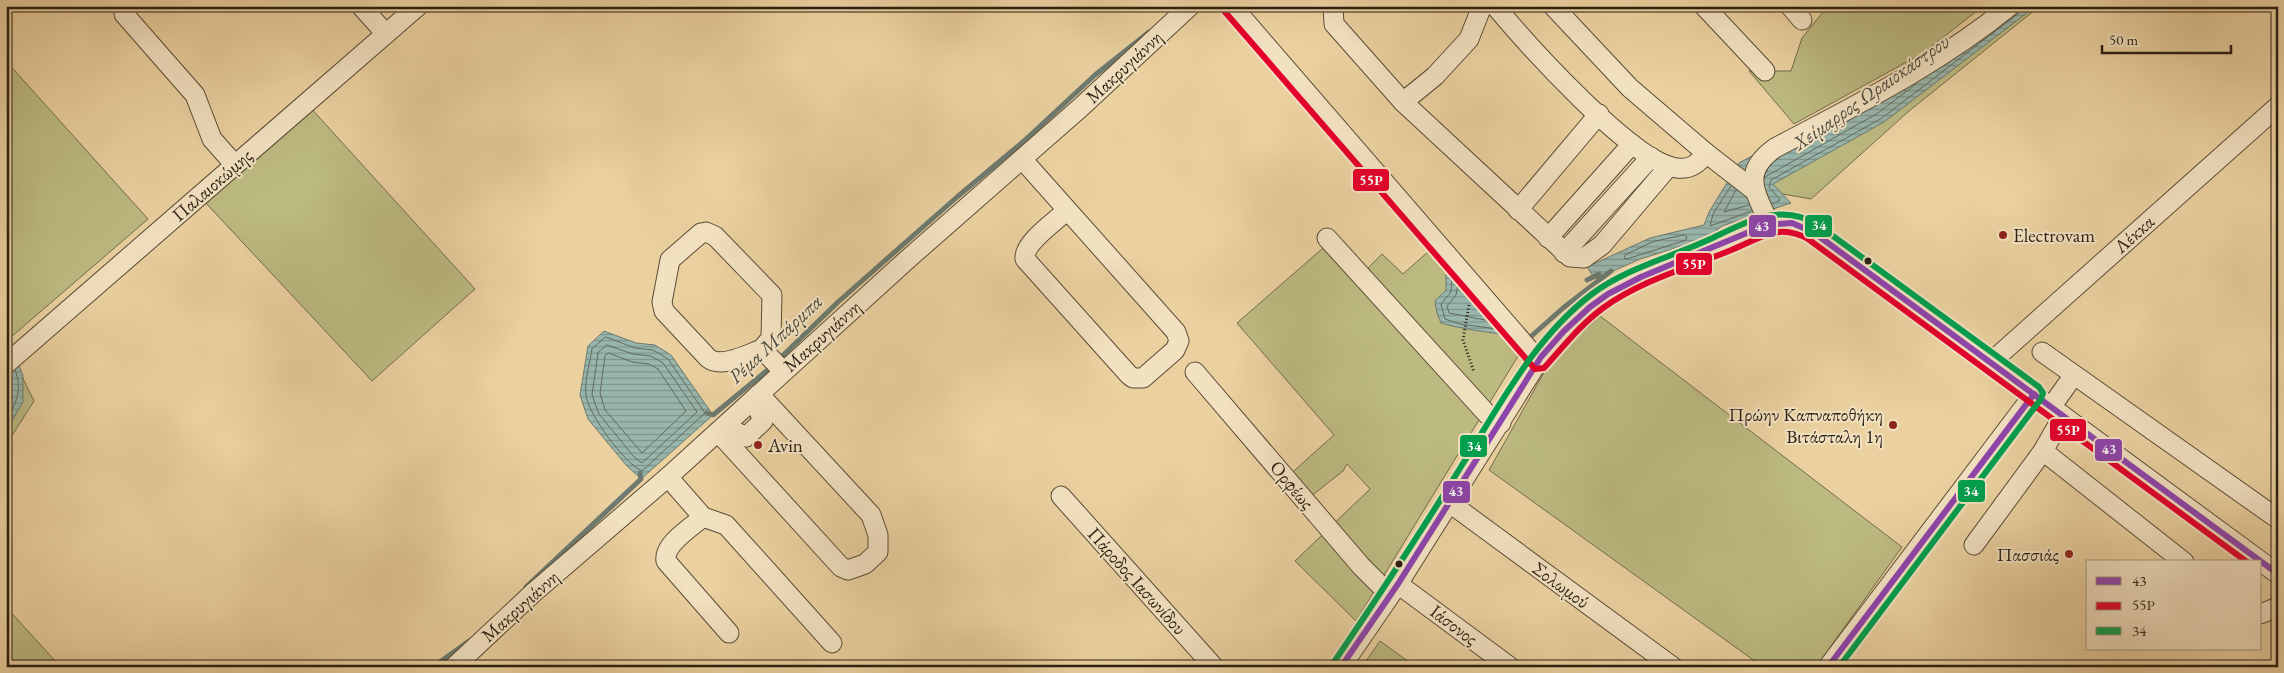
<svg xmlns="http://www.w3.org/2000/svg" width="2284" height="673" viewBox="0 0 2284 673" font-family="'EB Garamond',serif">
<defs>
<pattern id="water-rules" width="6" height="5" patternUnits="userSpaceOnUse" patternTransform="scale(1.25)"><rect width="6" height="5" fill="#99b6ac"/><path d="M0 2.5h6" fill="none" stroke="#7d938b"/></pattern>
</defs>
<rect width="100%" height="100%" fill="#ebd1a0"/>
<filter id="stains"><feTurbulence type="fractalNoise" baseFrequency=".004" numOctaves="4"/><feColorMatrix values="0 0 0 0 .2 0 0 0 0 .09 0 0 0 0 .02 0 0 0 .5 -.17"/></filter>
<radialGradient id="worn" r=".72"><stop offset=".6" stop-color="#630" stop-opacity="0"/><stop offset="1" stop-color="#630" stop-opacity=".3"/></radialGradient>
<g fill="#bcba81" stroke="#736c4a">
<path d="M1828 6H1983L1923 53 1794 124 1749 71H1791L1802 38Z"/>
<path d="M1996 6H2040L1909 111 1811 199 1777 193 1770 182Z"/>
<path d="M6 61 148 219 10 338 6 331Z"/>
<path d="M309 106 475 289 372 381 203 200Z"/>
<path d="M1330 242 1360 276 1382 254 1403 274 1430 250 1520 353 1356 621 1295 561 1370 489 1347 464 1343 471 1305 501 1286 478 1334 435 1237 323Z"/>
<path d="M1600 316 1902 547 1816 667H1763L1489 470 1550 362Z"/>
<path d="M6 344 34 401 6 445Z"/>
<path d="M6 607 57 663 53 667H6Z"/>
<path d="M1380 641 1416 667H1362Z"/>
</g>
<g fill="url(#water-rules)" stroke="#6d7a6f">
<path d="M2000 6H2036L1884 122 1773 184 1791 203 1722 226 1705 239 1640 259 1595 279 1587 267 1650 238 1704 225 1709 212 1739 163 1954 45Z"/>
<path d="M1463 264 1513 336C1489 332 1465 330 1441 323L1437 313 1435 301 1446 290V274Z"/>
<path d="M6 331 23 376V402L6 431Z"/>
<path d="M604 331 636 343 655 345 671 355 713 415 641 479 626 465 588 419 580 395 588 346Z"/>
</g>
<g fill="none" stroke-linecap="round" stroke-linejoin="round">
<g stroke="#626a60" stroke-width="1">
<path d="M1765 177 1878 113 1916 84"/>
<path d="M1731 186 1713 214 1710 226 1752 211"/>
<path d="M1736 190 1724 212 1749 205"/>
<path d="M1772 204 1780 200 1769 187 1771 180 1882 118 2028 6"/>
<path d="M1684 235 1687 237 1686 240 1627 259 1624 258 1625 255 1652 242Z"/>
<path d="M1452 277 1451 292 1441 304 1445 319 1460 324 1497 329"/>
<path d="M1458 284 1456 295 1447 306 1449 313 1490 321"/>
<path d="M606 337 635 348 653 350 668 359 705 413 642 471C625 464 588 414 586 395 584 381 590 363 592 349Z"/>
<path d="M607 345 633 354 651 356 663 363 697 412 642 463 634 457 599 414 592 395 598 353Z"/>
<path d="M609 353 632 362 649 364 658 369 686 411 642 453 605 410 600 393 605 356Z"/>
<path d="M6 421C16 404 23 389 15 370"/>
</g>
<g stroke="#6d7a6f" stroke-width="5">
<path d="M1587 280 1599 274"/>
<path d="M1527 340 1563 308 1611 271"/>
<path d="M707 413 713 415 770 368 838 302 957 197 1024 141 1095 75 1149 32"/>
<path d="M526 587 641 479 640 473"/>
<path d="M433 667 469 641"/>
</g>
<defs>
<g id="minor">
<path d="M361 6 386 34"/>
<path d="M1232 6 1539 361"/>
<path d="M1333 6 1334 24 1403 102 1570 257 1584 258 1602 245 1669 166"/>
<path d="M1495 6C1526 43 1633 163 1677 168 1691 170 1699 163 1706 153"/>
<path d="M1553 6 1630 88 1706 153 1755 191"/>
<path d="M1704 6 1765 71"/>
<path d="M1790 6 1802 20"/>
<path d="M124 14 195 95 212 139 235 165"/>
<path d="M1403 102 1435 76 1469 39 1482 6"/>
<path d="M1022 159 1176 332 1179 341 1175 350 1143 378H1133L1129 375 1025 259C1023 243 1055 222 1066 211"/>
<path d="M1518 210 1599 114"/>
<path d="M1770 225C1756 193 1740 173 1775 148 1856 105 1938 65 2010 6"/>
<path d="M1327 238 1487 414 1501 423"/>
<path d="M1548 238 1632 144"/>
<path d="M1564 253 1651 157"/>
<path d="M762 349C748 354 721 369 708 358L664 311 662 302 670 260 701 233 706 232 715 236 772 295 771 338 762 349 783 371"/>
<path d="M2042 352 2278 519"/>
<path d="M1990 363 2278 106"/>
<path d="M6 364 418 6"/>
<path d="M1195 372 1361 566 1390 595"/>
<path d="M2051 407 2074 375"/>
<path d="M2063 416 2043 451 2184 562"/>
<path d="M735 431 746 437 763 421 754 399"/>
<path d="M718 432 841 567 848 570 865 564 878 552V535L871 515 759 394"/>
<path d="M668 477 703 517"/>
<path d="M1061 496 1214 667"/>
<path d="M1450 503 1673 667"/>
<path d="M1974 545 2043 451"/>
<path d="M1398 584 1510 667"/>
<path d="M2260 614 2278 607"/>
<path d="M729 633 666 561C663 544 692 527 703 517L726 525 832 643"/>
<path d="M454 667 533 593 668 477 909 258 1080 108 1190 6"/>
<path d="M1341 667 1398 584 1541 357C1559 334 1583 310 1608 294 1636 276 1668 266 1698 254 1723 244 1762 221 1788 222 1798 223 1805 227 1813 232L2278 574"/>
<path d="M1828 667 2034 394"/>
</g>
</defs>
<use href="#minor" stroke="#5a4c36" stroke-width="21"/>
<path stroke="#2a1f13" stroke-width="3" stroke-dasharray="1 2.5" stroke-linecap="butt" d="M1469 305 1463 340 1474 372"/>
<use href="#minor" stroke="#f2e1c1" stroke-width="19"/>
<defs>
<g id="bus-1">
<path d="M1341 667 1398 584 1541 357 1564 331 1590 307 1608 294 1641 277 1766 225 1792 223 1813 232 2278 574"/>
<path d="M1828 667 2034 394"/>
</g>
<path id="bus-2" d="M1225 12 1535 369 1544 368C1563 347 1580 325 1603 308 1640 281 1687 268 1729 251 1745 245 1762 234 1779 232 1790 231 1799 234 1808 239L2247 562"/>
<path id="bus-3" d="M1334 662C1378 597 1421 532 1462 465 1500 405 1534 338 1592 294 1627 268 1669 258 1708 240 1745 223 1780 201 1818 225L2039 387 2043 393 2041 399 1839 667"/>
</defs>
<use href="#bus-1" stroke="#f2e1c1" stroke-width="10"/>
<use href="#bus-2" stroke="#f2e1c1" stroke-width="10"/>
<use href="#bus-3" stroke="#f2e1c1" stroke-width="10"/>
<use href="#bus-1" stroke="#8e44ad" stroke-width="6"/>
<use href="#bus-2" stroke="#e4002b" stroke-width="6"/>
<use href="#bus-3" stroke="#029f4e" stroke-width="6"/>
</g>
<g fill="#8f2418" stroke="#f2e1c1" stroke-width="2">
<circle cx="2003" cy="235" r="5"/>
<circle cx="1893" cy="425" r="5"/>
<circle cx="758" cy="445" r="5"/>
<circle cx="2069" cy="554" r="5"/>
</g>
<g fill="#2a1f13" stroke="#f2e1c1" stroke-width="2">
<circle cx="1868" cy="261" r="4.5"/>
<circle cx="1399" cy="564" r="4.5"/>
</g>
<g text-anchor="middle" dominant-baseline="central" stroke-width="4" stroke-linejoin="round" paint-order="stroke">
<g font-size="19" fill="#2a1f13" stroke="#f2e1c1">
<text transform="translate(1124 67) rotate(-43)">Μακρυγιάννη</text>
<text transform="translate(212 185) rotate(-41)">Παλαιοκώμης</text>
<text transform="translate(2134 234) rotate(-42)">Λέκκα</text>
<text transform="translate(822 336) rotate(-42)">Μακρυγιάννη</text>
<text transform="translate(1292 485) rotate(50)">Ορφέως</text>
<text transform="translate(1137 581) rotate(48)">Πάροδος Ιασωνίδου</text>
<text transform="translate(1561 585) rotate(36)">Σολωμού</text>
<text transform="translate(520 606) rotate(-42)">Μακρυγιάννη</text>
<text transform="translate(1454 625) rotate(37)">Ιάσονος</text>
</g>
<g font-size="19" fill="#2a1f13" stroke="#f2e1c1" text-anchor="start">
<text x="2013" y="235">Electrovam</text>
<text x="1883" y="414" text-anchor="end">Πρώην Καπναποθήκη<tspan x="1883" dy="22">Βιτάσταλη 1η</tspan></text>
<text x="768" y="445">Avin</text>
<text x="2059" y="554" text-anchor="end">Πασσιάς</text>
</g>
<g font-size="20" font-style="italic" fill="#4b4c41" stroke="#f2e1c1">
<text transform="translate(1871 92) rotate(-35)">Χείμαρρος Ωραιοκάστρου</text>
<text transform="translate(775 339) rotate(-43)">Ρέμα Μπάρμπα</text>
</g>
</g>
<g stroke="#f2e1c1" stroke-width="2">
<rect x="1352" y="168" width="38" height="24" rx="5" fill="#e4002b"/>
<rect x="1804" y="214" width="29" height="24" rx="5" fill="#029f4e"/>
<rect x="1748" y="214" width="29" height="24" rx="5" fill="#8e44ad"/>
<rect x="1675" y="252" width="38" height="24" rx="5" fill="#e4002b"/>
<rect x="2049" y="418" width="38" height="24" rx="5" fill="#e4002b"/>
<rect x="1459" y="434" width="29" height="24" rx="5" fill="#029f4e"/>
<rect x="2094" y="438" width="29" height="24" rx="5" fill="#8e44ad"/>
<rect x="1957" y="479" width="29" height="24" rx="5" fill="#029f4e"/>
<rect x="1442" y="480" width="29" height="24" rx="5" fill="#8e44ad"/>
</g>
<g font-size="14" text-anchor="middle" font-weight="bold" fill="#fff">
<text x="1371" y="185">55Ρ</text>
<text x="1819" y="230">34</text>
<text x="1762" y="231">43</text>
<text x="1694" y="269">55Ρ</text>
<text x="2068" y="435">55Ρ</text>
<text x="1474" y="451">34</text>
<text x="2109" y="454">43</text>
<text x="1971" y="496">34</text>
<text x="1456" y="496">43</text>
</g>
<rect width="2284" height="673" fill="none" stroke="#ebd1a0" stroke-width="25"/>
<rect x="8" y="8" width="2269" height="658" fill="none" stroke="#2a1f13" stroke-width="2.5"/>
<rect x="12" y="12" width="2259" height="648" fill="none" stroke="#2a1f13"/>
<rect x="2086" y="560" width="175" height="90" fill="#f2e1c1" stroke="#a2937b"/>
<rect x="2096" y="577" width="25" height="8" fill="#8e44ad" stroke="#a2937b"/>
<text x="2132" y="586" font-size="15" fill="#2a1f13">43</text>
<rect x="2096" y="602" width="25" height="8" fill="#e4002b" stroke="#a2937b"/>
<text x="2132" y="610" font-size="15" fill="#2a1f13">55Ρ</text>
<rect x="2096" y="627" width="25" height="8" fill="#029f4e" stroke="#a2937b"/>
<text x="2132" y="636" font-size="15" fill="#2a1f13">34</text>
<path d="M2102 45v8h129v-8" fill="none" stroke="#2a1f13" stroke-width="2.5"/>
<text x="2109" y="45" font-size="15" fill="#2a1f13" stroke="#f2e1c1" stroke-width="4" paint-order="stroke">50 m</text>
<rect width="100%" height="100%" filter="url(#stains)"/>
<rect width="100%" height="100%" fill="url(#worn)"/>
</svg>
